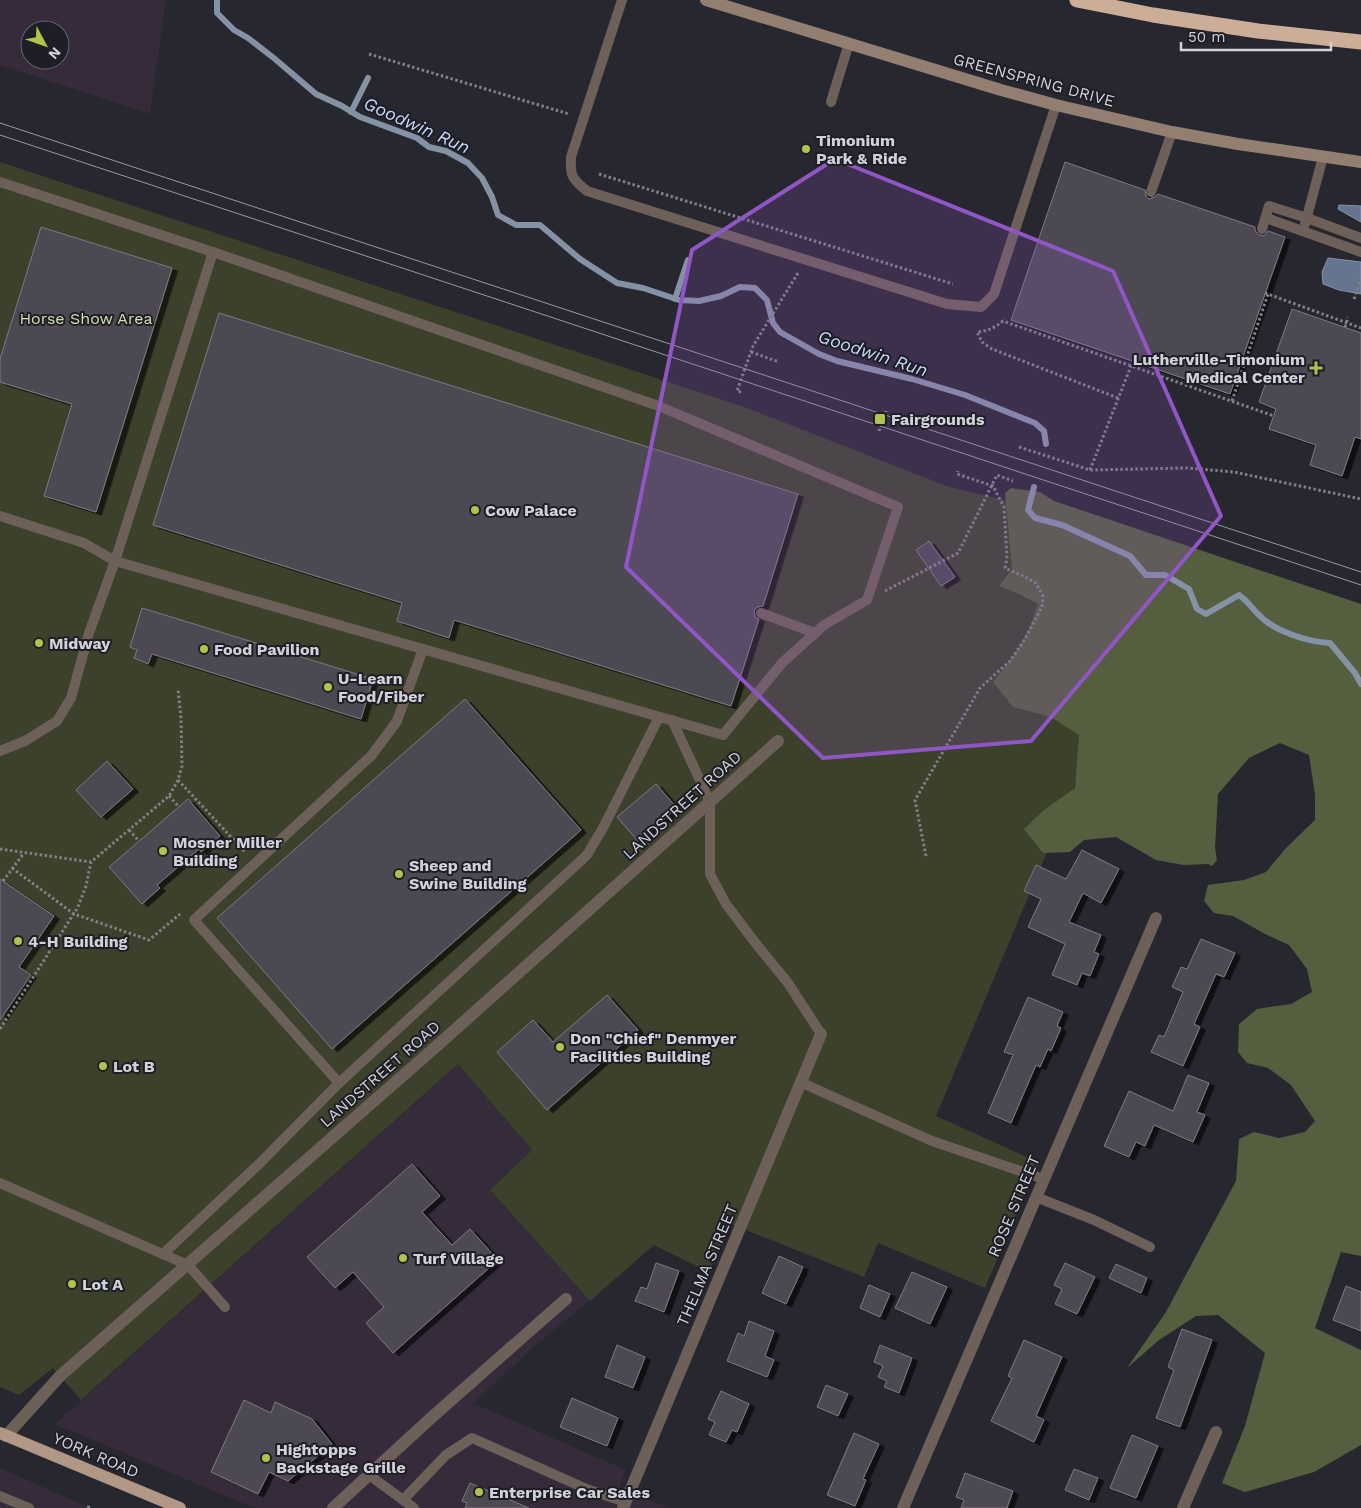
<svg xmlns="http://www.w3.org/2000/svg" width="1361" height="1508" viewBox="0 0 1361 1508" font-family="'Work Sans',sans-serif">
<defs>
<filter id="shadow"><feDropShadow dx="5.5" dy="3" stdDeviation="0" flood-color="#0009"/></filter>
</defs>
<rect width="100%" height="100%" fill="#27272f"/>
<g fill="#352b3a" fill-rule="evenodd">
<path d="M0 0H166L150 114 0 65ZM30 30H60V60H30Z"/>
<path d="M458 1064 532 1150 490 1190 590 1301 547 1335 473 1403 626 1470 619 1487 669 1508H254L55 1424Z"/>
<path d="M0 1468 90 1508H0Z"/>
</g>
<path fill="#3b412b" d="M0 162 750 409 949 487 1096 521 1130 655 936 1116 1040 1163 1022 1200 985 1288 878 1243 864 1277 731 1224 709 1272 654 1245 590 1301 490 1190 532 1150 458 1064 81 1400 53 1368 19 1395 0 1387Z"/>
<path fill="#565e40" d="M1011 488 1040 492 1054 501 1361 604V1256L1341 1252 1315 1328 1361 1350V1445L1314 1472 1245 1492 1222 1483 1245 1426 1265 1353 1218 1315 1196 1316 1159 1340 1127 1368 1166 1312 1236 1181 1239 1139 1254 1132 1279 1138 1305 1132 1315 1121 1291 1085 1268 1068 1247 1063 1238 1052 1239 1024 1257 1009 1291 1004 1312 992 1307 969 1289 945 1267 935 1233 916 1214 913 1204 901 1208 885 1244 880 1266 872 1286 848 1315 820V795L1309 755 1280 743 1249 758 1218 794 1215 848 1217 860 1212 866 1208 864 1184 865 1156 860 1116 837 1084 840 1070 852 1043 853 1024 829 1044 810 1075 788 1079 735 1051 717 1013 707 993 682C1013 658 1029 635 1038 604L1019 594 999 586 1012 569 1005 493Z"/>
<g fill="#657590" stroke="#8591a5">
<path d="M1339 205 1361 206V222L1338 209Z"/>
<path d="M1328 258 1361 262V294L1339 290 1323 284 1322 272Z"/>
</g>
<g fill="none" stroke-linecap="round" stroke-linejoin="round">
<g stroke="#8591a5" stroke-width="6">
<path d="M217 0V13L234 30 248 38 275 59 316 94 342 106 360 117 417 138 429 147 446 151 468 163 482 178 492 197 498 215 516 225H540L580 259 617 283 643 288 679 300 699 301 721 296 740 287 755 288 767 300 773 323 780 332 819 354 837 361 912 379 965 395 1035 423 1044 431 1046 444"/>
<path d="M351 112 368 78"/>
<path d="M675 299 688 260"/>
<path d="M1034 487 1028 510 1035 518 1062 525 1130 556 1146 575H1165L1189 589 1197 609 1206 614 1239 595C1249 602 1250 606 1258 614 1273 631 1308 642 1330 643L1355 673 1361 684"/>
</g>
</g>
<g fill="#4d4952" stroke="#7e7982" filter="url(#shadow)">
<path d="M1065 162 1145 190 1146 196 1149 199 1155 197 1158 194 1255 227V231L1260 235 1264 236 1268 231 1285 237 1230 394 1011 320Z"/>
<path d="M41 227 172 268 96 512 44 496 72 404 0 382V359Z"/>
<path d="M1292 309 1361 333V439L1355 437 1342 476 1310 465 1316 445 1269 429 1276 409 1259 402Z"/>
<path d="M219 313 798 494 763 606 757 607 754 611 755 617 759 619 731 706 454 620 449 638 397 621 402 603 153 525Z"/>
<path d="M929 541 955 577 941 586 916 550Z"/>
<path d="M142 608 373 679 361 719 152 654 148 664 134 658 137 650 130 647Z"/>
<path d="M465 699 581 830 332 1049 217 918Z"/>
<path d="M107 761 133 789 101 817 76 790Z"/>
<path d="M656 784 677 808 638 841 617 817Z"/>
<path d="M188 799 220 836 201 852 199 849 157 885 160 888 142 904 109 867Z"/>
<path d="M1082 850 1119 869 1101 903 1083 893 1069 922 1101 935 1094 952 1099 954 1090 976 1082 973 1077 985 1052 975 1065 944 1028 927 1041 899 1024 891 1036 865 1066 879Z"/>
<path d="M0 879 54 916 19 967 31 975 0 1020Z"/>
<path d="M1201 939 1235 953 1224 977 1216 974 1194 1024 1200 1027 1183 1066 1151 1052 1159 1035 1164 1037 1183 992 1172 987 1181 967 1187 969Z"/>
<path d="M607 995 638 1030 547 1110 497 1052 533 1020 553 1042Z"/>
<path d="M1028 997 1063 1012 1057 1026 1061 1028 1051 1051 1048 1049 1040 1067 1036 1065 1011 1123 988 1113 1013 1055 1004 1052Z"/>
<path d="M1188 1075 1209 1083 1197 1112 1205 1115 1193 1142 1154 1125 1145 1146 1136 1142 1129 1157 1104 1146 1129 1091 1173 1111Z"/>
<path d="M412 1164 440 1196 422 1212 452 1245 470 1229 498 1260 393 1353 366 1323 384 1307 353 1272 335 1288 307 1257Z"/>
<path d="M779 1256 803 1267 786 1304 762 1293Z"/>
<path d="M656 1263 679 1271 664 1312 635 1301 641 1287 647 1289Z"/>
<path d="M1065 1263 1095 1277 1077 1314 1055 1304 1062 1289 1054 1285Z"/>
<path d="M1116 1264 1147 1278 1141 1293 1109 1278Z"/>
<path d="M912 1272 947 1287 930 1324 895 1308Z"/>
<path d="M869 1285 890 1294 880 1317 860 1308Z"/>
<path d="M1346 1286 1361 1292V1331L1333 1320Z"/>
<path d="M749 1321 774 1331 765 1356 774 1360 767 1377 727 1361 738 1333 744 1336Z"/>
<path d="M1182 1329 1212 1340 1180 1427 1156 1418 1174 1370 1168 1367Z"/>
<path d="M1024 1340 1062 1357 1036 1416 1044 1420 1034 1442 991 1421 1012 1378 1008 1376Z"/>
<path d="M617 1345 645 1357 633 1388 605 1377Z"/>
<path d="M880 1345 912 1358 899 1393 884 1387 887 1381 878 1377 883 1366 874 1362Z"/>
<path d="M826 1385 848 1394 838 1416 817 1407Z"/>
<path d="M721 1391 749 1404 737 1432 732 1430 726 1442 709 1435 715 1422 708 1419Z"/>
<path d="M572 1398 618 1418 607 1446 560 1427Z"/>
<path d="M244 1400 271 1413 275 1402 312 1419 332 1444 288 1481 269 1472 258 1494 211 1472Z"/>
<path d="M854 1433 879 1444 863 1479 866 1480 855 1506 827 1495Z"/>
<path d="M1132 1435 1158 1446 1136 1498 1110 1488Z"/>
<path d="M1074 1469 1098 1478 1089 1500 1065 1490Z"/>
<path d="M965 1473 1013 1491 1007 1508H961L964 1500 956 1497Z"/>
<path d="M470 1483 529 1508H465L467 1503 462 1501Z"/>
</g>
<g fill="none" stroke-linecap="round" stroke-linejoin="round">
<g stroke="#808086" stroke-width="3" stroke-dasharray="2.5 2.5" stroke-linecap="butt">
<path d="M369 54 569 114"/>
<path d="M599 174 953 284"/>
<path d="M1265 293 1361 328"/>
<path d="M1354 299 1361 278"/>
<path d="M1345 327 1348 317"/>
<path d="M751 352 779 362"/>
<path d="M741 392 737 391 753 346 798 273"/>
<path d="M1118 398 992 349 982 342 977 332C988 331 994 328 1003 321L1274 416"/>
<path d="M1232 401 1268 294"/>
<path d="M879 431 886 411"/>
<path d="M1019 447 1090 470 1188 468 1234 472 1361 499"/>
<path d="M1090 470 1131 366"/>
<path d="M885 591 958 553 997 475 1013 481"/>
<path d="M178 780 246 853"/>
<path d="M169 796 179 807"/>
<path d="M129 830 139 841"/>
<path d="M0 849 91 862 169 796 178 780 182 766 181 718 178 689"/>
<path d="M926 856 915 800 980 688 1010 661 1025 639 1042 607 1043 596 1036 583 1023 576 1005 568 1007 558 1004 507 993 486 957 474 958 471"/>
<path d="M12 868 74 914 149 940 180 914"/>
<path d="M3 881 24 853"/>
<path d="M0 1029 78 907 86 886 91 862"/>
<path d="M88 1508 90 1504"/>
</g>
<g stroke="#6d6058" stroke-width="10">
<path d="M622 0 571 157C570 176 572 179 587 191L947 304 981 307 994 294 1056 105"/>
<path d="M831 102 849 43"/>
<path d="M0 182 213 252 656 405 898 507 867 600 824 625 782 663 723 735 115 561 84 543 0 516"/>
<path d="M1151 192 1172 132"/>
<path d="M1266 218 1361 252"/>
<path d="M1305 224 1323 157"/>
<path d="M1262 229 1269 206 1307 218 1361 238"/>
<path d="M761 613 815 633"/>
<path d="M672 720 710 802V874L726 904 757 945 788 983 821 1034"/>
<path d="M0 751 25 741 57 721 71 698 89 633 115 561 213 252"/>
<path d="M800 1082 932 1141 1044 1179"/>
<path d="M339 1083 194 920 372 755 397 721 423 649"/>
<path d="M0 1183 188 1265 225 1307"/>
<path d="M1036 1197 1094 1220 1150 1247"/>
<path d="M163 1254 259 1164 339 1083 587 855 604 826 659 717"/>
<path d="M369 1475 414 1508"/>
<path d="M0 1496 29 1508"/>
<path d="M403 1500 446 1455 472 1438 589 1490 626 1502"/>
</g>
<g stroke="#6d6058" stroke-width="12">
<path d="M6 1436 60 1376 439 1044 778 741"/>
<path d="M333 1508 431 1418 566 1299"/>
<path d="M623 1508 821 1034"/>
<path d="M903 1508 1156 918"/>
<path d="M1183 1508 1216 1432"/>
</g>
<path stroke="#937f72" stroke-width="12" d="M706 0 1001 90 1056 105 1172 132 1238 144 1361 162"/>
<path stroke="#b19786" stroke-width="12" d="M0 1433 180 1508"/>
<path stroke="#ccad98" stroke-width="15" d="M1077 0 1153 15 1258 31 1361 42"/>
<g stroke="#98989e" stroke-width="1">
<path d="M0 123 1361 572"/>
<path d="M0 135 1361 585"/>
</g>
</g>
<path fill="#9056c5" fill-opacity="0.2" stroke="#9056c5" stroke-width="4" stroke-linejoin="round" d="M835 159 1113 271 1221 516 1031 741 823 758 626 567 692 250Z"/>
<g fill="#b2c34c" stroke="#1d1e26" stroke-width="2">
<circle cx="806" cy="149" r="5"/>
<path d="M1313.5 360.5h5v5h5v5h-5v5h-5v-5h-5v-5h5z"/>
<rect x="874" y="413" width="12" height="12" rx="2.5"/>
<circle cx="475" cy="510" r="5"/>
<circle cx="39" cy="643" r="5"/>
<circle cx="204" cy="649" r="5"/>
<circle cx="328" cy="687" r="5"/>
<circle cx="163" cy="851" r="5"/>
<circle cx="399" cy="874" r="5"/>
<circle cx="18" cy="941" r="5"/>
<circle cx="560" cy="1047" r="5"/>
<circle cx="103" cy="1066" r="5"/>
<circle cx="403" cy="1258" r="5"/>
<circle cx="72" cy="1284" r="5"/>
<circle cx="266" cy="1458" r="5"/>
<circle cx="479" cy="1492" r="5"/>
</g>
<g text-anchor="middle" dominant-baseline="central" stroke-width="4" stroke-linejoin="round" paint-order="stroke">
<g font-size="16" fill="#d1d2d7" stroke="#1d1e26">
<text transform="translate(1034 80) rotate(15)">GREENSPRING DRIVE</text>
<text transform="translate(682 805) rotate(-42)">LANDSTREET ROAD</text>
<text transform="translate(380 1074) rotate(-41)">LANDSTREET ROAD</text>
<text transform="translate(1014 1206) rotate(-67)">ROSE STREET</text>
<text transform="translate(707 1265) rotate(-67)">THELMA STREET</text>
<text transform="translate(96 1455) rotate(23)">YORK ROAD</text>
</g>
<g font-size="16" font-weight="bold" fill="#d1d2d7" stroke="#1d1e26" text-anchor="start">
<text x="816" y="140">Timonium<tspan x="816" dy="18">Park &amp; Ride</tspan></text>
<text x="1305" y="359" text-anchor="end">Lutherville-Timonium<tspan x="1305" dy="18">Medical Center</tspan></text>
<text x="891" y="419">Fairgrounds</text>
<text x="485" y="510">Cow Palace</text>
<text x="49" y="643">Midway</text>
<text x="214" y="649">Food Pavilion</text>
<text x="338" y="678">U-Learn<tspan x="338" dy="18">Food/Fiber</tspan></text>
<text x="173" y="842">Mosner Miller<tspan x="173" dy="18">Building</tspan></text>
<text x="409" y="865">Sheep and<tspan x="409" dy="18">Swine Building</tspan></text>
<text x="28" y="941">4-H Building</text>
<text x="570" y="1038">Don "Chief" Denmyer<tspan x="570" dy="18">Facilities Building</tspan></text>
<text x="113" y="1066">Lot B</text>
<text x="413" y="1258">Turf Village</text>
<text x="82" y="1284">Lot A</text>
<text x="276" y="1449">Hightopps<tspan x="276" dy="18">Backstage Grille</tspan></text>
<text x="489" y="1492">Enterprise Car Sales</text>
</g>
<g font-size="16" fill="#d1e1a9" stroke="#1d1e26">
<text x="86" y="318">Horse Show Area</text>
</g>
<g font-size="18" font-style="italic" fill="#c7d9f7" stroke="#1d1e26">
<text transform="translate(417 125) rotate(24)">Goodwin Run</text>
<text transform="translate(873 353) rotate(18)">Goodwin Run</text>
</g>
</g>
<g transform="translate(45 45) rotate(131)"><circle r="24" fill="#1d1e26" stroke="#65666d"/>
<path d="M0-4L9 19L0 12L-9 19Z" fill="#b2c34c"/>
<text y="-8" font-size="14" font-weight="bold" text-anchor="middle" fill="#d1d2d7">N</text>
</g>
<path d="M1181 42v8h150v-8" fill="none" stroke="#d1d2d7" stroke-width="2.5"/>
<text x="1188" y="42" font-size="15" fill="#d1d2d7" stroke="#1d1e26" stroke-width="4" paint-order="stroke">50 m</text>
</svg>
